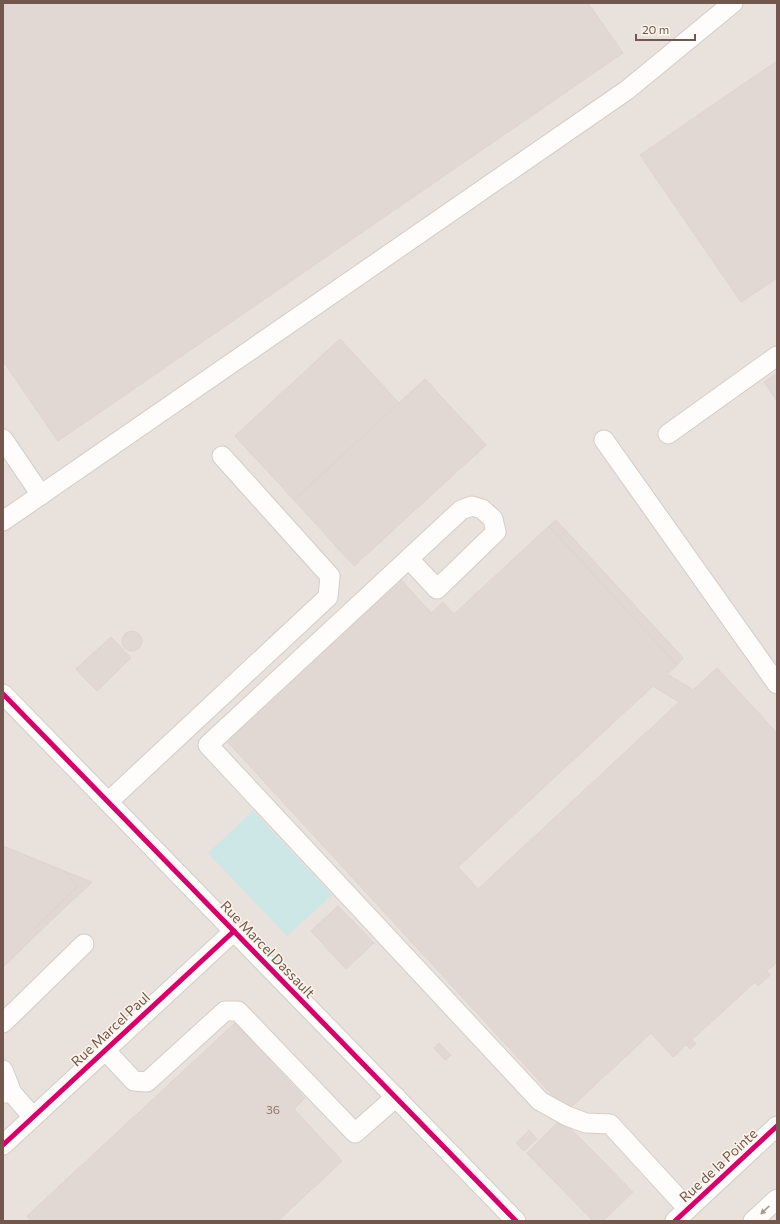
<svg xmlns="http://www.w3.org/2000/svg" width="780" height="1224" viewBox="0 0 780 1224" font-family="Commissioner,sans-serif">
<rect width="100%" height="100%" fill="#f6f1eb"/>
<rect fill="#e8e1dc" x="3" y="3" width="774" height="1218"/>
<path fill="#cde6e6" d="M253 811 332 895 287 936 208 853Z"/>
<g fill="#e2d8d3" stroke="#dfd3cd" fill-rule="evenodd">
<path d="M3 3H588L623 53 58 441 3 361Z"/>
<path d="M777 61V278L741 302 640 155Z"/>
<path d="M340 339 399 403 294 500 235 436Z"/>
<path d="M777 373V401L764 382Z"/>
<path d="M425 379 486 445 354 566 294 500Z"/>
<path d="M556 520 683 658 677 665 549 526Z"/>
<path d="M549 526 677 665 667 674 693 690 717 668 777 733V962L673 1057 651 1033 567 1111 224 738 398 576 431 613 443 602 454 614ZM653 686 679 702 478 889 458 867Z"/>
<circle cx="132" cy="641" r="10"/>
<path d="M111 637 131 658 97 691 76 669Z"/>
<path d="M3 846 64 871 78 886 35 928 39 932 3 967Z"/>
<path d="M64 871 92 882 39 932 35 928 78 886Z"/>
<path d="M338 906 374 943 346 969 311 931Z"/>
<path d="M767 971 770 975 758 986 755 982Z"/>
<path d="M235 1023 305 1098 294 1109 342 1161 278 1221H31L27 1216Z"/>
<path d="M692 1040 696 1044 690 1049 686 1045Z"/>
<path d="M439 1043 451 1055 445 1060 434 1048Z"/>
<path d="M561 1119 633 1192 603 1221H593L527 1153Z"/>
<path d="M529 1130 537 1139 524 1151 516 1143Z"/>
</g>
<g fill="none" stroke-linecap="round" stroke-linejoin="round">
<defs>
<g id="minor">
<path d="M668 434 777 356"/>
<path d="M3 439 41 495"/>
<path d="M604 440 777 684"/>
<path d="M3 521 627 90 733 3"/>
<path d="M409 559 437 589 496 532 493 519 482 509 472 506 461 510 208 745 540 1101 567 1116 586 1123 610 1124 688 1209"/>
<path d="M3 694 516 1221"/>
<path d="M108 802 328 597 330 576 222 456"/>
<path d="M3 1023 84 944"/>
<path d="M105 1050 134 1081 147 1082 225 1011H238L355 1133 396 1097"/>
<path d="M3 1070 12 1093"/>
<path d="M3 1093H12L33 1117"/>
<path d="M3 1145 234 931"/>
<path d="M675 1221 777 1126"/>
<path d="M753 1221 777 1199"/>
</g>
</defs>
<use href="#minor" stroke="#d5cdc8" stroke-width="21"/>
<use href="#minor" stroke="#fefdfc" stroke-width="19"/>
<defs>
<g id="cycleway">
<path d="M3 694 516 1221"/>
<path d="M3 1145 234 931"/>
<path d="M675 1221 777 1126"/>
</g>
</defs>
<use href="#cycleway" stroke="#fef5ec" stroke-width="8"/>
<use href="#cycleway" stroke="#d6006c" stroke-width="5"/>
</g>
<defs><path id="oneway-solid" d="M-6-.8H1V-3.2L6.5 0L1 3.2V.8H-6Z"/></defs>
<use fill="#ab9992" href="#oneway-solid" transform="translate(765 1210) rotate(137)"/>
<g text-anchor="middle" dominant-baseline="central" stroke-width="3" stroke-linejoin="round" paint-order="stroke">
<g font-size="12" fill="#907870">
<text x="273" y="1109">36</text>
</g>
<g font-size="14" fill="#73564c" stroke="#fef5ec">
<text transform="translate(268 949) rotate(46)">Rue Marcel Dassault</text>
<text transform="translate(110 1029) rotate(-43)">Rue Marcel Paul</text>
<text transform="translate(718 1165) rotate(-43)">Rue de la Pointe</text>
</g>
</g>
<rect width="780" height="1224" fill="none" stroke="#73564c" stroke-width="8"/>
<path d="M636 34v6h59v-6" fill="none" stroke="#73564c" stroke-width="2"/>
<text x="642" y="34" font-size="12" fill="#73564c" stroke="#fef5ec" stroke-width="3" paint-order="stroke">20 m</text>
</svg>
